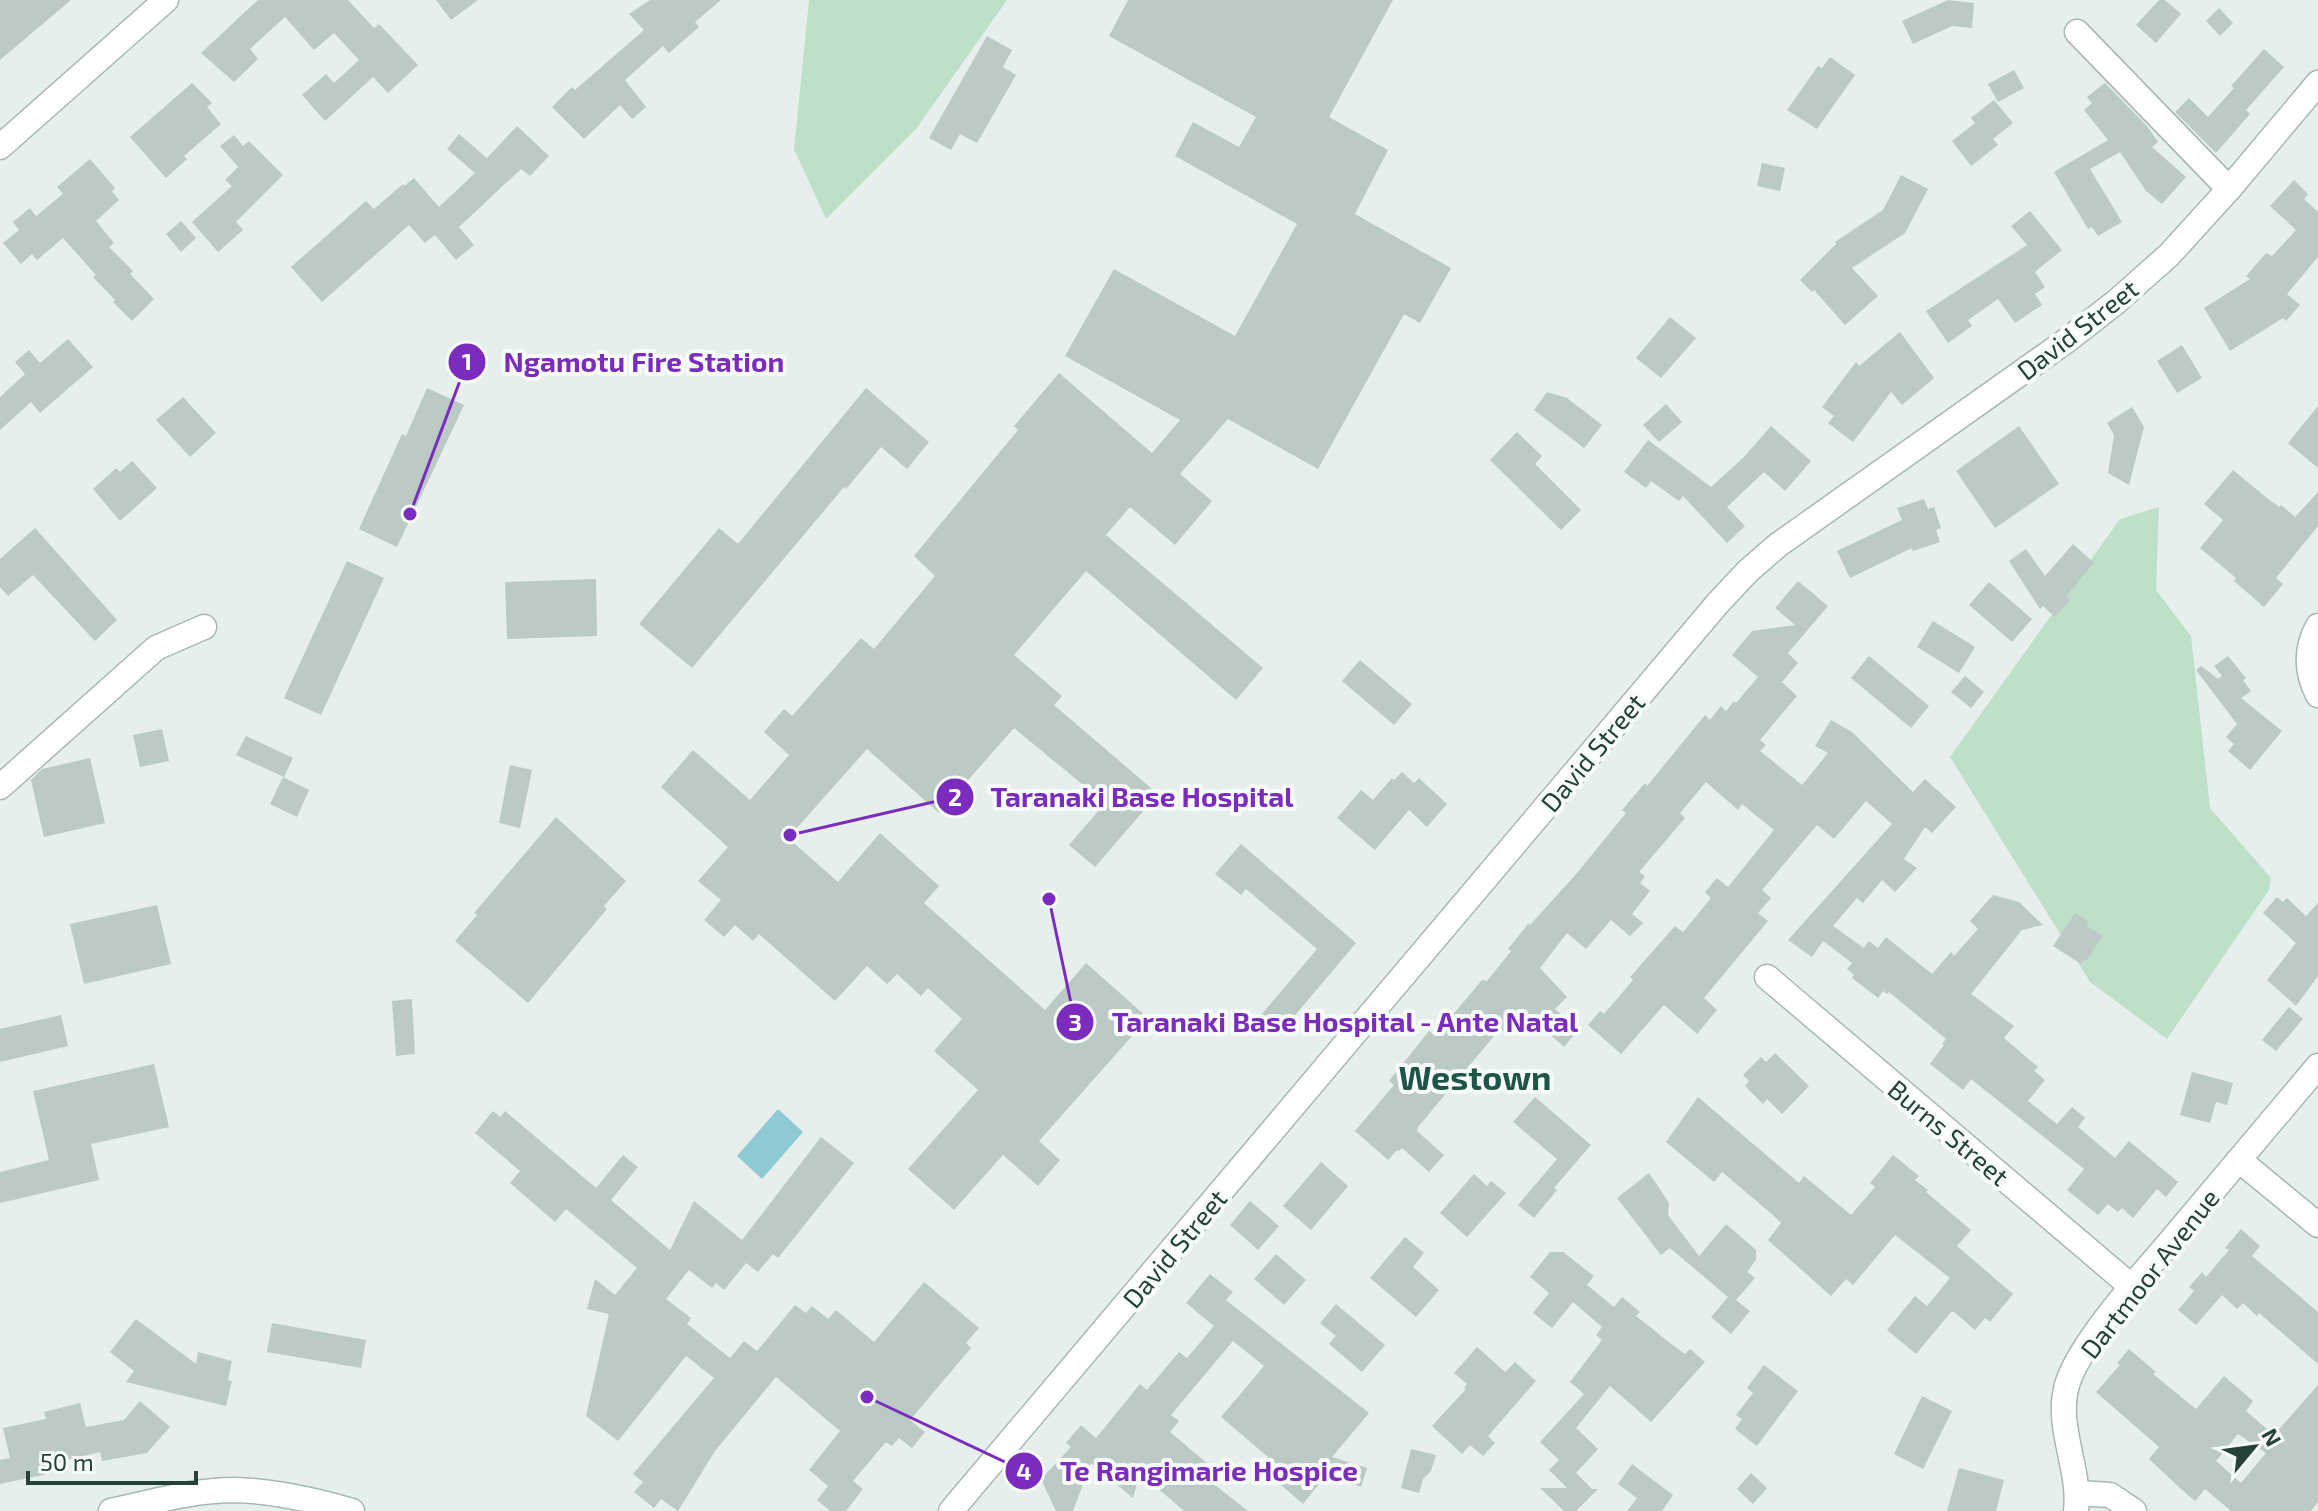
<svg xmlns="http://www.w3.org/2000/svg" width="2318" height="1511" viewBox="0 0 2318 1511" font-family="'Exo 2',sans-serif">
<rect width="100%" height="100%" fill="#e6efeb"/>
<g fill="#bfe0c8">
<path d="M809 0H1007L916 129 826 219 794 149Z"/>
<path d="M2159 507 2156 590 2191 636 2210 808 2271 878 2269 890 2167 1039 2090 982 1950 757 2120 519Z"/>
</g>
<path fill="#8ec9d4" d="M778 1109 803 1132 762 1179 737 1156Z"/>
<g fill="#bbcac4" fill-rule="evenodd">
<path d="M0 0H71L0 60Z"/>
<path d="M258 0H348L374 28 379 24 418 65 388 93 373 77 325 121 302 95 326 74 334 83 359 60 334 33 314 50 285 17 250 49 258 59 234 82 201 53Z"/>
<path d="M436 0H478L451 20Z"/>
<path d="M650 0H721L695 22 699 27 669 53 663 46 625 80 646 107 632 119 620 105 584 139 552 107 572 87 575 90 644 30 629 14Z"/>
<path d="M1128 0H1393L1329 117 1388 150 1355 214 1451 268 1420 323 1404 314 1318 469 1228 419 1180 474 1212 501 1175 545 1130 507 1106 535 1263 668 1236 700 1086 571 1014 655 1062 696 1054 705 1158 794 1095 867 1069 845 1105 803 1014 728 939 813 867 749 788 838 838 882 880 833 939 886 924 903 1045 1010 1086 963 1148 1018 1039 1141 1060 1160 1038 1186 1003 1155 954 1210 908 1169 978 1090 934 1051 962 1019 928 988 921 996 897 974 887 984 867 966 835 1001 759 934 753 941 735 925 724 937 704 920 721 900 698 881 728 847 661 787 693 750 750 800 789 755 764 732 784 709 792 716 861 638 874 649 935 576 914 556 1018 430 1014 426 1059 373 1152 453 1180 420 1065 356 1114 269 1235 336 1297 224 1175 156 1193 122 1239 147 1256 117 1109 36Z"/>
<path d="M1948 0 1974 3 1972 28 1952 26 1913 44 1902 21Z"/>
<path d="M2159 0H2165L2181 14 2156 43 2136 25Z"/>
<path d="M2219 8 2233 23 2220 36 2206 21Z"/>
<path d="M987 36 1012 50 1003 67 1016 75 977 143 960 134 951 150 929 138Z"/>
<path d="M2264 49 2284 67 2246 110 2250 114 2216 153 2175 112 2189 98 2208 117 2234 88 2231 86Z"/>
<path d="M1830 57 1855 75 1817 129 1787 110 1818 66 1822 68Z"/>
<path d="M2014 70 2024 88 1998 102 1988 84Z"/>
<path d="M192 83 212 103 207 107 221 124 184 156 187 159 166 178 130 137Z"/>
<path d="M2105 83 2147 126 2158 142 2152 147 2186 177 2162 204 2146 191 2120 152 2090 169 2122 222 2098 236 2092 227 2088 229 2054 172 2108 140 2084 110 2092 103 2087 97Z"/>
<path d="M1994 100 2013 123 1993 139 1998 145 1971 166 1952 141 1975 123 1971 118Z"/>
<path d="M517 126 549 156 530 176 521 169 459 227 474 245 456 260 435 235 425 243 409 225 322 302 291 267 366 201 374 209 403 184 404 186 414 178 439 207 475 173 447 149 459 134 487 158Z"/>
<path d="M234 135 243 146 249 141 283 175 236 222 243 230 218 252 192 222 232 186 225 180 238 167 220 146Z"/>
<path d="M90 159 115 188 112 192 119 200 96 221 114 243 109 247 133 271 130 274 154 299 132 321 113 302 115 300 93 277 96 275 63 238 37 260 32 254 21 264 3 243 19 230 13 222 30 208 36 216 63 194 57 187Z"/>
<path d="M1762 163 1785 168 1780 191 1757 186Z"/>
<path d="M1901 175 1928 189 1905 233 1852 268 1878 296 1845 325 1814 290 1812 292 1800 280 1836 244 1835 242 1883 210Z"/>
<path d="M2294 180 2308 194 2304 199 2318 212V257L2287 294 2300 305 2286 321 2283 318 2230 351 2204 308 2250 279 2246 276 2266 253 2272 256 2296 230 2270 206Z"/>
<path d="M2030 211 2062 250 2035 272 2045 287 2035 294 2042 305 2015 323 1998 299 1968 320 1972 326 1948 343 1926 311 2027 245 2011 226Z"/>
<path d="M181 221 196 238 181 252 166 234Z"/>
<path d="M1670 317 1696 338 1661 378 1636 358Z"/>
<path d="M1900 332 1934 378 1902 405 1891 392 1853 442 1828 423 1834 416 1822 407 1856 362 1859 366Z"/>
<path d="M68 339 93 367 40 413 31 402 0 430V397L25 374 15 362 29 350 40 363Z"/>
<path d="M2182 345 2202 378 2177 393 2157 361Z"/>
<path d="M427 388 464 405 397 547 359 529 402 434 406 436Z"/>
<path d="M866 388 929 442 907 469 881 447 846 489 844 487 692 668 639 624 719 528 738 544Z"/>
<path d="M1547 392 1567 398 1602 425 1584 448 1534 410Z"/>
<path d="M183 397 216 433 190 457 156 420Z"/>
<path d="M1666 404 1682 422 1659 442 1643 425Z"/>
<path d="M2318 406V468L2288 443Z"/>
<path d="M2132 407 2144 427 2129 485 2108 473 2114 435 2107 423Z"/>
<path d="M1771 426 1811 461 1785 491 1764 472 1727 507 1745 526 1727 543 1683 496 1679 501 1651 481 1646 488 1624 472 1648 440 1711 487 1745 456Z"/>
<path d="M2019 426 2059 484 1995 528 1956 471Z"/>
<path d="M1517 432 1542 456 1535 464 1581 510 1561 530 1490 460Z"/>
<path d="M132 461 157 488 120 521 93 489 116 468 120 472Z"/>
<path d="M2233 470 2267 498 2279 507 2281 505 2295 517 2318 492V526L2276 578 2283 584 2264 607 2234 581 2236 578 2200 548 2223 520 2204 504Z"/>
<path d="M1924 499 1928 509 1934 507 1941 528 1936 530 1940 542 1913 551 1912 548 1850 578 1837 551 1902 520 1897 508Z"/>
<path d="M35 528 117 620 95 641 33 575 8 596 0 587V559Z"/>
<path d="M2073 544 2094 563 2066 596 2070 600 2055 617 2043 606 2040 609 2009 561 2026 549 2045 576Z"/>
<path d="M347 561 384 578 321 715 284 698Z"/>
<path d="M596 579 597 636 507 639 505 582Z"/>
<path d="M1798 581 1828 606 1788 653 1798 663 1782 682 1797 696 1760 740 1766 745 1760 751 1802 785 1828 753 1815 746 1831 720 1852 732 1913 792 1925 779 1956 807 1932 833 1925 827 1904 859 1917 868 1895 892 1882 880 1863 903 1857 898 1833 926 1864 948 1869 941 1878 948 1886 937 1932 974 1951 952 1954 956 1978 929 1970 921 1993 895 2019 902 2043 925 2022 930 1971 994 2014 1026 2004 1038 2038 1067 2034 1071 2045 1080 2028 1101 2057 1124 2072 1107 2085 1118 2078 1127 2115 1158 2129 1141 2178 1182 2166 1197 2157 1189 2133 1218 2122 1208 2118 1212 2108 1204 2098 1215 2067 1190 2084 1169 1971 1079 1963 1090 1930 1064 1944 1045 1942 1044 1946 1039 1889 992 1887 994 1883 991 1878 998 1852 978 1854 975 1847 969 1852 963 1823 941 1812 957 1788 940 1892 824 1866 801 1834 839 1817 825 1762 890 1771 898 1758 913 1768 921 1704 998 1717 1010 1697 1034 1664 1005 1621 1054 1588 1025 1600 1011 1604 1014 1633 980 1630 977 1675 926 1683 932 1711 898 1705 892 1717 878 1728 887 1774 830 1742 804 1738 810 1706 782 1680 813 1685 818 1639 872 1645 876 1640 883 1650 891 1632 914 1643 923 1630 936 1611 920 1586 949 1567 933 1540 968 1567 997 1555 1009 1579 1029 1564 1047 1526 1013 1508 1036 1500 1029 1418 1127 1417 1131 1444 1155 1429 1172 1402 1148 1399 1151 1397 1150 1388 1160 1355 1131 1394 1085 1389 1081 1429 1031 1435 1036 1482 980 1487 981 1511 951 1508 949 1528 924 1530 925 1577 873 1626 813 1622 810 1645 783 1647 786 1705 715 1710 720 1721 706 1726 711 1734 701 1736 703 1758 677 1732 655 1752 631 1795 625 1775 608Z"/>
<path d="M1989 582 2032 619 2012 642 1969 605Z"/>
<path d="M1933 621 1975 647 1959 673 1917 647Z"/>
<path d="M1869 656 1929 706 1911 728 1851 678Z"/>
<path d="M2228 656 2246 678 2243 680 2251 691 2241 698 2282 731 2250 770 2228 751 2234 744 2226 737 2237 724 2196 670 2201 666 2218 679 2222 676 2214 666Z"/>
<path d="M1360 660 1412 704 1394 725 1342 681Z"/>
<path d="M1965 676 1984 692 1971 708 1951 692Z"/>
<path d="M162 729 169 761 140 767 133 735Z"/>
<path d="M246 736 293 758 284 777 236 755Z"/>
<path d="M90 758 105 823 44 837 31 780 42 769Z"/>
<path d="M510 765 532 770 520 828 499 823Z"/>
<path d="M1402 772 1414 783 1419 778 1447 804 1427 827 1409 810 1375 850 1337 818 1361 790 1373 800 1392 778 1394 780Z"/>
<path d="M283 777 309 790 297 817 270 804Z"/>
<path d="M556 817 626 881 604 906 607 909 528 1003 455 941 477 915 474 913Z"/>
<path d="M1241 844 1356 943 1281 1032 1261 1015 1317 949 1246 889 1241 895 1215 874Z"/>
<path d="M2277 897 2283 902 2287 898 2306 916 2318 903V976L2296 1006 2267 980 2296 943 2263 913Z"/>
<path d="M157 905 171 964 84 984 70 924Z"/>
<path d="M2075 913 2088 921 2087 926 2103 936 2086 961 2084 960 2081 964 2053 946Z"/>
<path d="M412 999 415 1054 396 1056 392 1001Z"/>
<path d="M2289 1007 2303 1019 2276 1051 2262 1040Z"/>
<path d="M61 1015 68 1046 0 1062V1029Z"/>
<path d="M1775 1053 1809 1086 1782 1114 1767 1099 1763 1104 1745 1086 1749 1081 1743 1075 1761 1057 1766 1062Z"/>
<path d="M154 1064 169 1127 91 1144 99 1180 0 1203V1172L49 1160 33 1091Z"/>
<path d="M2192 1072 2233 1083 2227 1105 2216 1102 2210 1123 2180 1115Z"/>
<path d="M1535 1097 1591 1145 1554 1188 1557 1190 1534 1218 1518 1205 1557 1159 1513 1122Z"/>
<path d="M1698 1097 1799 1183 1804 1176 1851 1215 1875 1187 1870 1183 1893 1155 1919 1176 1915 1180 1928 1190 1926 1192 1971 1230 1957 1246 2013 1294 1990 1322 1985 1318 1975 1330 1954 1312H1951L1916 1354 1887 1330 1915 1296 1927 1306 1950 1278 1895 1235 1853 1285 1846 1279 1831 1296 1768 1240 1781 1223 1773 1215 1722 1172 1714 1182 1666 1142Z"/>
<path d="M493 1111 500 1117 505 1111 596 1188 623 1155 638 1167 611 1200 670 1250 694 1201 742 1240 821 1137 854 1163 778 1258 773 1254 758 1272 746 1263 724 1290 716 1283 712 1288 689 1270 666 1299 691 1318 687 1324 730 1358 744 1341 757 1351 795 1305 806 1313 812 1306 828 1319 836 1310 874 1342 924 1282 979 1328 966 1343 971 1348 910 1420 925 1432 912 1448 899 1438 892 1446 886 1442 853 1481 863 1489 846 1511H830L817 1500 828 1486 809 1470 840 1431 776 1377 715 1451 678 1511 661 1499 654 1508 634 1492 643 1482 633 1474 714 1378 686 1356 618 1441 586 1416 609 1314 587 1309 595 1279 615 1295 637 1268 566 1209 555 1222 510 1183 520 1171 475 1133Z"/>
<path d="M1321 1162 1348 1186 1311 1230 1283 1206Z"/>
<path d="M1649 1173 1669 1203 1668 1215 1699 1256 1726 1224 1756 1250V1260L1747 1272 1755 1278 1736 1300 1750 1311 1731 1334 1711 1317 1728 1297 1670 1248 1661 1255 1617 1198Z"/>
<path d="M1474 1174 1487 1186 1491 1181 1506 1193 1467 1237 1440 1213Z"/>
<path d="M1250 1201 1279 1226 1258 1250 1230 1225Z"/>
<path d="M2241 1229 2260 1246 2252 1256 2318 1312V1364L2259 1313 2257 1316 2243 1303 2237 1309 2222 1295 2196 1325 2178 1310 2194 1291 2189 1287 2202 1272 2206 1277 2229 1250 2225 1248Z"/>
<path d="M1405 1237 1424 1253 1413 1267 1439 1290 1416 1317 1370 1278Z"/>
<path d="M1550 1252H1563L1594 1276 1587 1285 1614 1307 1622 1297 1640 1312 1636 1316 1670 1343 1685 1354 1690 1349 1705 1362 1651 1422 1610 1386 1576 1428 1598 1449 1576 1473 1592 1489H1598L1576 1511H1564L1540 1488H1567L1549 1470 1559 1460 1540 1442 1584 1394 1570 1382 1602 1340 1596 1335 1602 1327 1573 1302 1552 1328 1533 1313 1549 1293 1530 1277Z"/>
<path d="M1276 1254 1306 1280 1284 1305 1254 1279Z"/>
<path d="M1210 1274 1233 1292 1226 1300 1369 1413 1332 1457 1367 1468 1361 1487 1326 1475 1303 1504 1281 1485 1289 1475 1221 1417 1264 1366 1233 1341 1171 1415 1179 1421 1170 1432 1209 1465 1201 1474 1248 1511H1184L1140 1473 1133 1498 1091 1463 1073 1511H1056L1041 1479 1071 1447 1066 1443 1081 1425 1096 1438 1140 1384 1147 1390 1179 1352 1187 1358 1214 1326 1186 1303Z"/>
<path d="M1336 1304 1385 1345 1362 1372 1329 1344 1336 1336 1320 1323Z"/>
<path d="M136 1319 196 1364 198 1352 232 1361 228 1380 232 1381 226 1406 126 1382 134 1371 110 1352Z"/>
<path d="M272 1323 366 1340 361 1368 267 1352Z"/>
<path d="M1477 1347 1505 1372 1515 1362 1536 1381 1488 1436 1495 1443 1483 1456 1470 1445 1462 1454 1432 1426 1466 1389 1464 1388 1467 1384 1454 1373Z"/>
<path d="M2129 1349 2156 1372 2153 1374 2196 1409 2224 1376 2253 1401 2246 1411 2274 1435 2318 1385V1502L2311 1511H2231L2205 1489 2195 1501 2181 1489 2149 1459 2159 1447 2096 1392 2120 1365 2117 1363ZM2238 1434 2266 1453 2241 1483 2216 1461Z"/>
<path d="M1764 1365 1798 1391 1757 1446 1735 1429 1742 1419 1736 1415 1753 1393 1747 1388Z"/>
<path d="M1922 1396 1952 1411 1923 1469 1894 1454Z"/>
<path d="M140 1401 170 1427 147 1453 102 1461 100 1452 50 1464 52 1473 0 1484V1460L10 1458 3 1428 46 1419 44 1412 80 1403 86 1427 124 1420Z"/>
<path d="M1411 1449 1436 1455 1431 1471 1423 1479 1419 1493 1401 1488Z"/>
<path d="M1632 1464 1673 1495 1662 1511H1627L1637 1498 1618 1484Z"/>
<path d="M1959 1468 2004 1480 1996 1511H1947Z"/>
<path d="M1751 1473 1767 1488 1753 1504 1737 1489Z"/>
</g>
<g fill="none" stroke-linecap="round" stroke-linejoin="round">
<defs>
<g id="minor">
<path d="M2077 32 2229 189"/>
<path d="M2318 626C2305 650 2306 672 2318 695"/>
<path d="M0 787 156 648 204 627"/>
<path d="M1767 977 2132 1287"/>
<path d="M2239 1160 2318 1225"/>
<path d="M2078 1493 2110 1495 2134 1511"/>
<path d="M2076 1511C2081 1469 2055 1426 2067 1385 2079 1344 2140 1277 2169 1243 2219 1184 2269 1125 2318 1066"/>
</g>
<g id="tertiary">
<path d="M0 147 166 0"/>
<path d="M951 1511 1718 603 1748 571 1778 545 2066 341 2116 302 2169 255 2229 189 2318 83"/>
</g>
<path id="secondary" d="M111 1511C152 1502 193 1490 235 1490 275 1491 314 1500 352 1511"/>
</defs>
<use href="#minor" stroke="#a8b8b2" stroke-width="27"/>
<use href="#tertiary" stroke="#a8b8b2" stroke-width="27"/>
<use href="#secondary" stroke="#a4bbb3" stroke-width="27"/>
<use href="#minor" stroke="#fff" stroke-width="24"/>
<use href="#tertiary" stroke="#fff" stroke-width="24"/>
<use href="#secondary" stroke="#fff" stroke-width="24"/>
</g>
<g text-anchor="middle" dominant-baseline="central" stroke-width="8" stroke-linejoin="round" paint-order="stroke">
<g font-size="26" fill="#24423a" stroke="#f7fbf9">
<text transform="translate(2077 329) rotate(-38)">David Street</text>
<text transform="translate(1592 752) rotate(-50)">David Street</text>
<text transform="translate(1949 1132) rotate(40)">Burns Street</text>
<text transform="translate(1174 1248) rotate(-50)">David Street</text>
<text transform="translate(2149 1273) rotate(-52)">Dartmoor Avenue</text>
</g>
<g font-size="34" font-weight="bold" fill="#1f5548" stroke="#f7fbf9">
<text x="1475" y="1076">Westown</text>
</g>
</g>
<path fill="none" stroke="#7b2cbf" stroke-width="3" d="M410 514L467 362M790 835L955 797M1049 899L1075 1022M867 1397L1024 1471"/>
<g fill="#7b2cbf" stroke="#f7fbf9" stroke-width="3">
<circle cx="410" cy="514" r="8"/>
<circle cx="790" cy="835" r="8"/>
<circle cx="1049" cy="899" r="8"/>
<circle cx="867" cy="1397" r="8"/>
<circle cx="467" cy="362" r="20"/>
<circle cx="955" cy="797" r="20"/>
<circle cx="1075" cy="1022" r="20"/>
<circle cx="1024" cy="1471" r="20"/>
</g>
<g font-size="24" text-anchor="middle" font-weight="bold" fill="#fff">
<text x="467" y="370">1</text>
<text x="955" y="806">2</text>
<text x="1075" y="1031">3</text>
<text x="1024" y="1480">4</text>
</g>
<g font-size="28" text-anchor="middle" font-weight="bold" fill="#7b2cbf" stroke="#f7fbf9" stroke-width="8" stroke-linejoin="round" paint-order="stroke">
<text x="644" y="372">Ngamotu Fire Station</text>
<text x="1142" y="807">Taranaki Base Hospital</text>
<text x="1345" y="1032">Taranaki Base Hospital - Ante Natal</text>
<text x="1209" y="1481">Te Rangimarie Hospice</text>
</g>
<g transform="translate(2254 1447) rotate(61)" stroke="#f7fbf9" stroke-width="6" paint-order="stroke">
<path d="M0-6L14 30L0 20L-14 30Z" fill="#24423a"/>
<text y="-12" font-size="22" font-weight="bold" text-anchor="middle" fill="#24423a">N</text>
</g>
<path d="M28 1471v12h168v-12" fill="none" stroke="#24423a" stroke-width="4"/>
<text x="40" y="1471" font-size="24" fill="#24423a" stroke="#f7fbf9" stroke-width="6" paint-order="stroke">50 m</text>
</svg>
